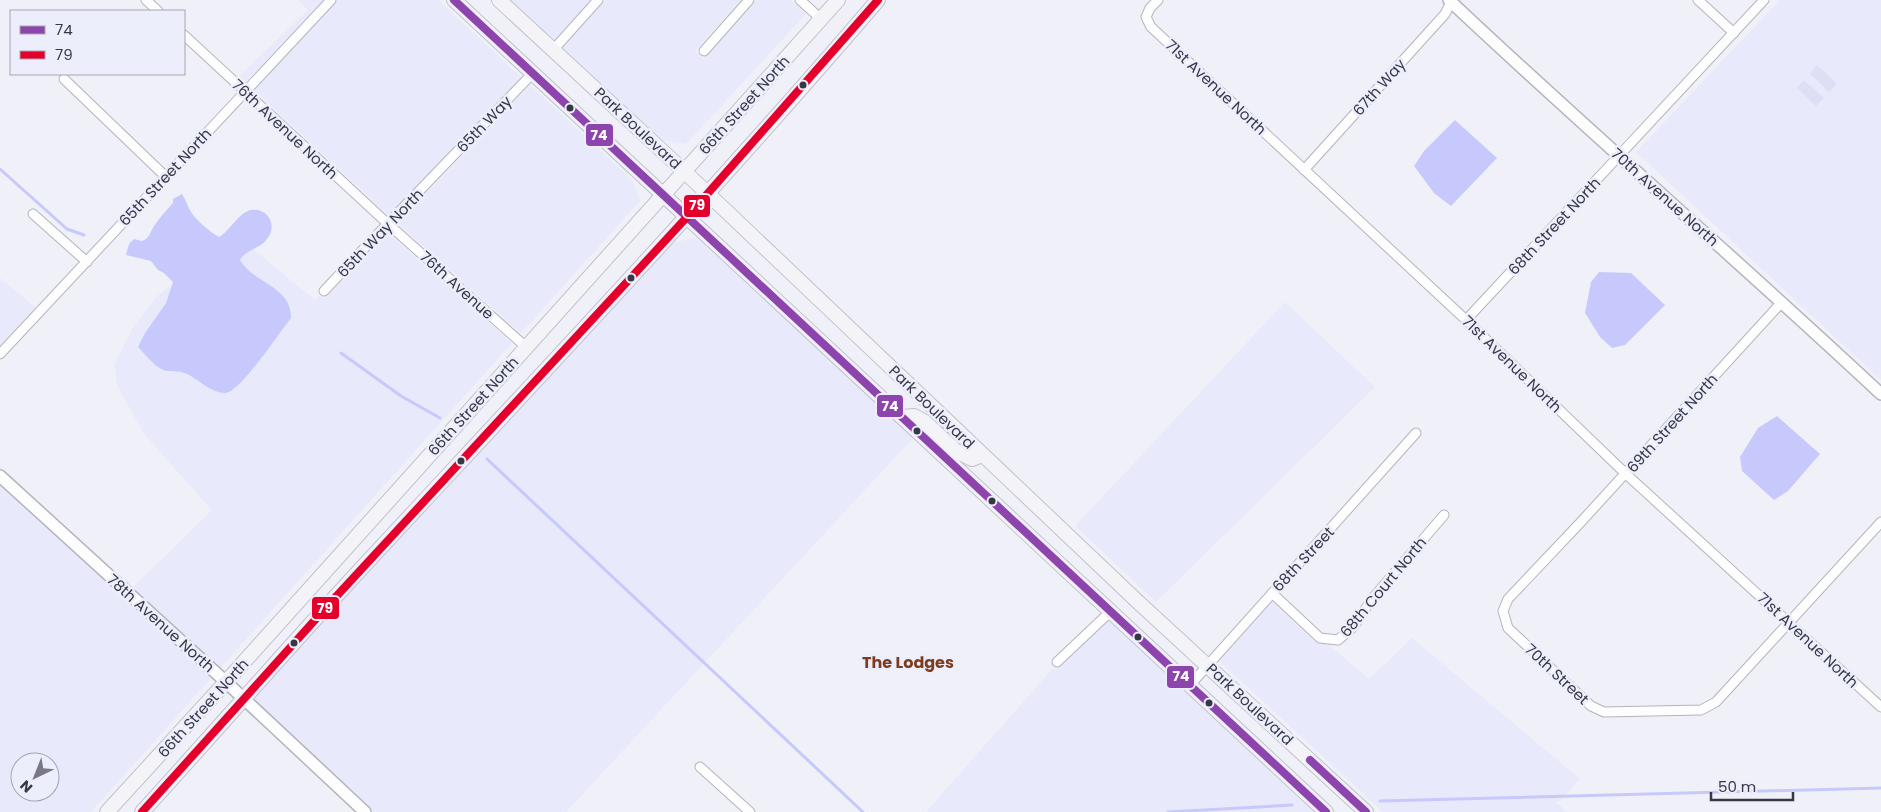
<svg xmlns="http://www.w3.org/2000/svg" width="1881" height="812" viewBox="0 0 1881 812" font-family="Poppins,sans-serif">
<rect width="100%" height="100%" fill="#f0f1f8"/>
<g fill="#e8e9fa" fill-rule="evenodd">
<path d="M298 0H323L246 82 240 75 308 10Z"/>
<path d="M338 0H438L521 77 432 172 388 215 254 90Z"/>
<path d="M509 0H591L554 40Z"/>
<path d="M606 0H741L695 51 703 59 757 0H791L806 14 686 144 661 140 562 48Z"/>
<path d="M1780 0H1881V380L1636 152Z"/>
<path d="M530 85 633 181 640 201 521 333 396 222 444 175Z"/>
<path d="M387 232 512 343 220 668 132 588 212 510 144 434 118 387 114 365 132 329 158 295 172 285 166 303 145 333 138 347 158 367 165 372 179 370 218 391 234 390 250 373 291 318V307L280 292 259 280 243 265 240 260 243 253 253 249 315 300 320 295 324 299Z"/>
<path d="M697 237 896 420V423H899L914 437 566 812H374L253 699 450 481 669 244Z"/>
<path d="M0 278 36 308 0 346Z"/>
<path d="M1285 302 1375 387 1156 602 1075 526Z"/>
<path d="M0 485 211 678 91 812H0ZM20 762H50V792H20Z"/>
<path d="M1272 602 1315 642 1329 645 1369 679 1412 638 1580 779 1560 801 1556 802 1567 812H1383L1219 661Z"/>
<path d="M1109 620 1314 812H926L1053 668 1056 670 1083 643Z"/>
</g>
<g fill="#dddff4">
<path d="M1817 65 1837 84 1829 92 1810 74Z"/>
<path d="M1804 80 1824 98 1816 106 1797 88Z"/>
</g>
<g fill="#c7c9fd">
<path d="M1455 120 1497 158 1451 206 1434 193 1414 166 1424 151Z"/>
<path d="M182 194C186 200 188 207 191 212 198 222 209 231 219 237 230 231 239 212 251 210 268 207 278 226 267 239 260 249 246 249 240 260 254 284 292 286 291 318 280 332 241 391 226 393 213 394 200 381 189 375 179 370 176 372 167 371 157 370 145 354 138 347L145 333 166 303 173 282 164 273 158 270 151 261 126 255 129 244 134 239 142 241C150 238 150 232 154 226 159 218 166 211 173 203V199Z"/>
<path d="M1599 272 1631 273 1665 305 1625 345 1612 348 1600 337 1585 313 1591 282Z"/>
<path d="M1777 416 1820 454 1788 491 1774 500 1742 471 1740 457 1758 428Z"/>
</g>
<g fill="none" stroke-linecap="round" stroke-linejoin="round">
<g stroke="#c7c9fd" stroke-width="3">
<path d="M0 169 67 229 84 235"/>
<path d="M341 353 401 396 440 418"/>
<path d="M487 459 863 812"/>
<path d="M1380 801 1881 788"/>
<path d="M1168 812 1292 805"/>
</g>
<defs>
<g id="minor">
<path d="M146 0 158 11"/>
<path d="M800 0 821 19"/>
<path d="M1158 0 1150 8 1146 17 1151 27 1466 320 1626 474 1881 707"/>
<path d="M1698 0 1734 33"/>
<path d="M184 35 387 223 526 347"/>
<path d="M554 49 598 0"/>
<path d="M704 51 749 0"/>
<path d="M64 79 165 176"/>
<path d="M1304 170 1445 14 1451 2"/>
<path d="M33 214 87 262"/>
<path d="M324 291C393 217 463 146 533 73"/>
<path d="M1782 302 1580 523 1508 599 1503 611 1508 628 1591 706 1604 712 1701 710 1716 702 1881 522"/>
<path d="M1466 320 1764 0"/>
<path d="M0 354 331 0"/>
<path d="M1272 593 1320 638 1338 640 1354 626 1372 599 1444 515"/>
<path d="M1057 662 1111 611"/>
<path d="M1190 685 1416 433"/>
<path d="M700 767 750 812"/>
</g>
<g id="tertiary">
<path d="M1449 0C1591 134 1739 261 1881 394"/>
<path d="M0 476 226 682 365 812"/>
</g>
<g id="primary">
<path d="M454 0 1326 812"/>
<path d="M499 0 685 172 1137 601 1366 812"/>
<path d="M902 417 914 416 925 422 956 451 972 459 982 455"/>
<path d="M107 812 226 682 838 0"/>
<path d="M142 812C215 732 286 650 359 571 534 382 711 195 878 0"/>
</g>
</defs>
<use href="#minor" stroke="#b4b4be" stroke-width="11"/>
<use href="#tertiary" stroke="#b4b4be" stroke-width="14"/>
<use href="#primary" stroke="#c1c1cd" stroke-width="16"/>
<use href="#minor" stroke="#fdfdfe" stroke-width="9"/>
<use href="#tertiary" stroke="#fdfdfe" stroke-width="11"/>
<use href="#primary" stroke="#f3f3f8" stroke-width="14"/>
<defs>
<g id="bus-1">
<path d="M454 0 1326 812"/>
<path d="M1310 760 1366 812"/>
</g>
<path id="bus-2" d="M142 812 332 601 687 217 878 0"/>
</defs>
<use href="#bus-1" stroke="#edeefc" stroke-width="11"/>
<use href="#bus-2" stroke="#edeefc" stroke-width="11"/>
<use href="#bus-1" stroke="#8e44ad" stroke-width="8"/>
<use href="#bus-2" stroke="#e4002b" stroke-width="8"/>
</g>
<g fill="#373846" stroke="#edeefc" stroke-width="2">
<circle cx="803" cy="85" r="4.5"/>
<circle cx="570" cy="108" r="4.5"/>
<circle cx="631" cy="278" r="4.5"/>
<circle cx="917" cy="431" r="4.5"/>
<circle cx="461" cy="461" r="4.5"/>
<circle cx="992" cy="501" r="4.5"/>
<circle cx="1138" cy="637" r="4.5"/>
<circle cx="294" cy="643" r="4.5"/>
<circle cx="1209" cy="703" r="4.5"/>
</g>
<g text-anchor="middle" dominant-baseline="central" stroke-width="5" stroke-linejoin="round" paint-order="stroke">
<g font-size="15" fill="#373846" stroke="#edeefc">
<text transform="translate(1216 87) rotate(43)">71st Avenue North</text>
<text transform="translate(1379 87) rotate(-48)">67th Way</text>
<text transform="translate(744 105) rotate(-48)">66th Street North</text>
<text transform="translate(484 124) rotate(-46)">65th Way</text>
<text transform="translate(638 128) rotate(43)">Park Boulevard</text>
<text transform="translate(285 129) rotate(43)">76th Avenue North</text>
<text transform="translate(165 177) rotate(-47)">65th Street North</text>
<text transform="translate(1665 197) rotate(42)">70th Avenue North</text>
<text transform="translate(1554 226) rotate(-47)">68th Street North</text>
<text transform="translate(380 233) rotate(-46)">65th Way North</text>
<text transform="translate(457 285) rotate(42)">76th Avenue</text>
<text transform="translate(1512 364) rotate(44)">71st Avenue North</text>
<text transform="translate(473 406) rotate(-48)">66th Street North</text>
<text transform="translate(932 407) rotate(44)">Park Boulevard</text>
<text transform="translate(1672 423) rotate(-48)">69th Street North</text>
<text transform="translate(1303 559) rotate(-47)">68th Street</text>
<text transform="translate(1383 587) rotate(-50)">68th Court North</text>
<text transform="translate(161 623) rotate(42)">78th Avenue North</text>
<text transform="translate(1808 640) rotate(43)">71st Avenue North</text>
<text transform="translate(1557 674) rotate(43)">70th Street</text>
<text transform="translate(1250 704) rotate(43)">Park Boulevard</text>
<text transform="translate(203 708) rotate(-48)">66th Street North</text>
</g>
<g font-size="16" font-weight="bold" fill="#7d3c1e" stroke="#edeefc">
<text x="908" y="662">The Lodges</text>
</g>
</g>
<g stroke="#edeefc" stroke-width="2">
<rect x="585" y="123" width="29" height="24" rx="5" fill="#8e44ad"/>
<rect x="683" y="194" width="28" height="24" rx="5" fill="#e4002b"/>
<rect x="876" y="394" width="28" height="24" rx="5" fill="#8e44ad"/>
<rect x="311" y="596" width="29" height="24" rx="5" fill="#e4002b"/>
<rect x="1166" y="665" width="29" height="24" rx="5" fill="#8e44ad"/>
</g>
<g font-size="14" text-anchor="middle" font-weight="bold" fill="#fff">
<text x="599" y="140">74</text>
<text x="697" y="210">79</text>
<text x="890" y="411">74</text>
<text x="325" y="613">79</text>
<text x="1181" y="681">74</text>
</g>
<rect x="10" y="10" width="175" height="65" fill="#edeefc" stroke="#a4a5b3"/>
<rect x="20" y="26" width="25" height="8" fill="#8e44ad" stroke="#a4a5b3"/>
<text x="55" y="35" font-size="15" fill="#373846">74</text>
<rect x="20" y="51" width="25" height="8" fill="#e4002b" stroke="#a4a5b3"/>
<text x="55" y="60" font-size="15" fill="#373846">79</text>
<g transform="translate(35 777) rotate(223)"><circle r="24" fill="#edeefc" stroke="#a4a5b3"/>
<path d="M0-4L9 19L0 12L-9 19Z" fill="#787984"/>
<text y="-8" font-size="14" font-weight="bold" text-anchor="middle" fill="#373846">N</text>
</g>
<path d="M1711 792v8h82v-8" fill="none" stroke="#373846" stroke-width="2.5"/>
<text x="1718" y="792" font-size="15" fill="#373846" stroke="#edeefc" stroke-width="4" paint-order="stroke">50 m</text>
</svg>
